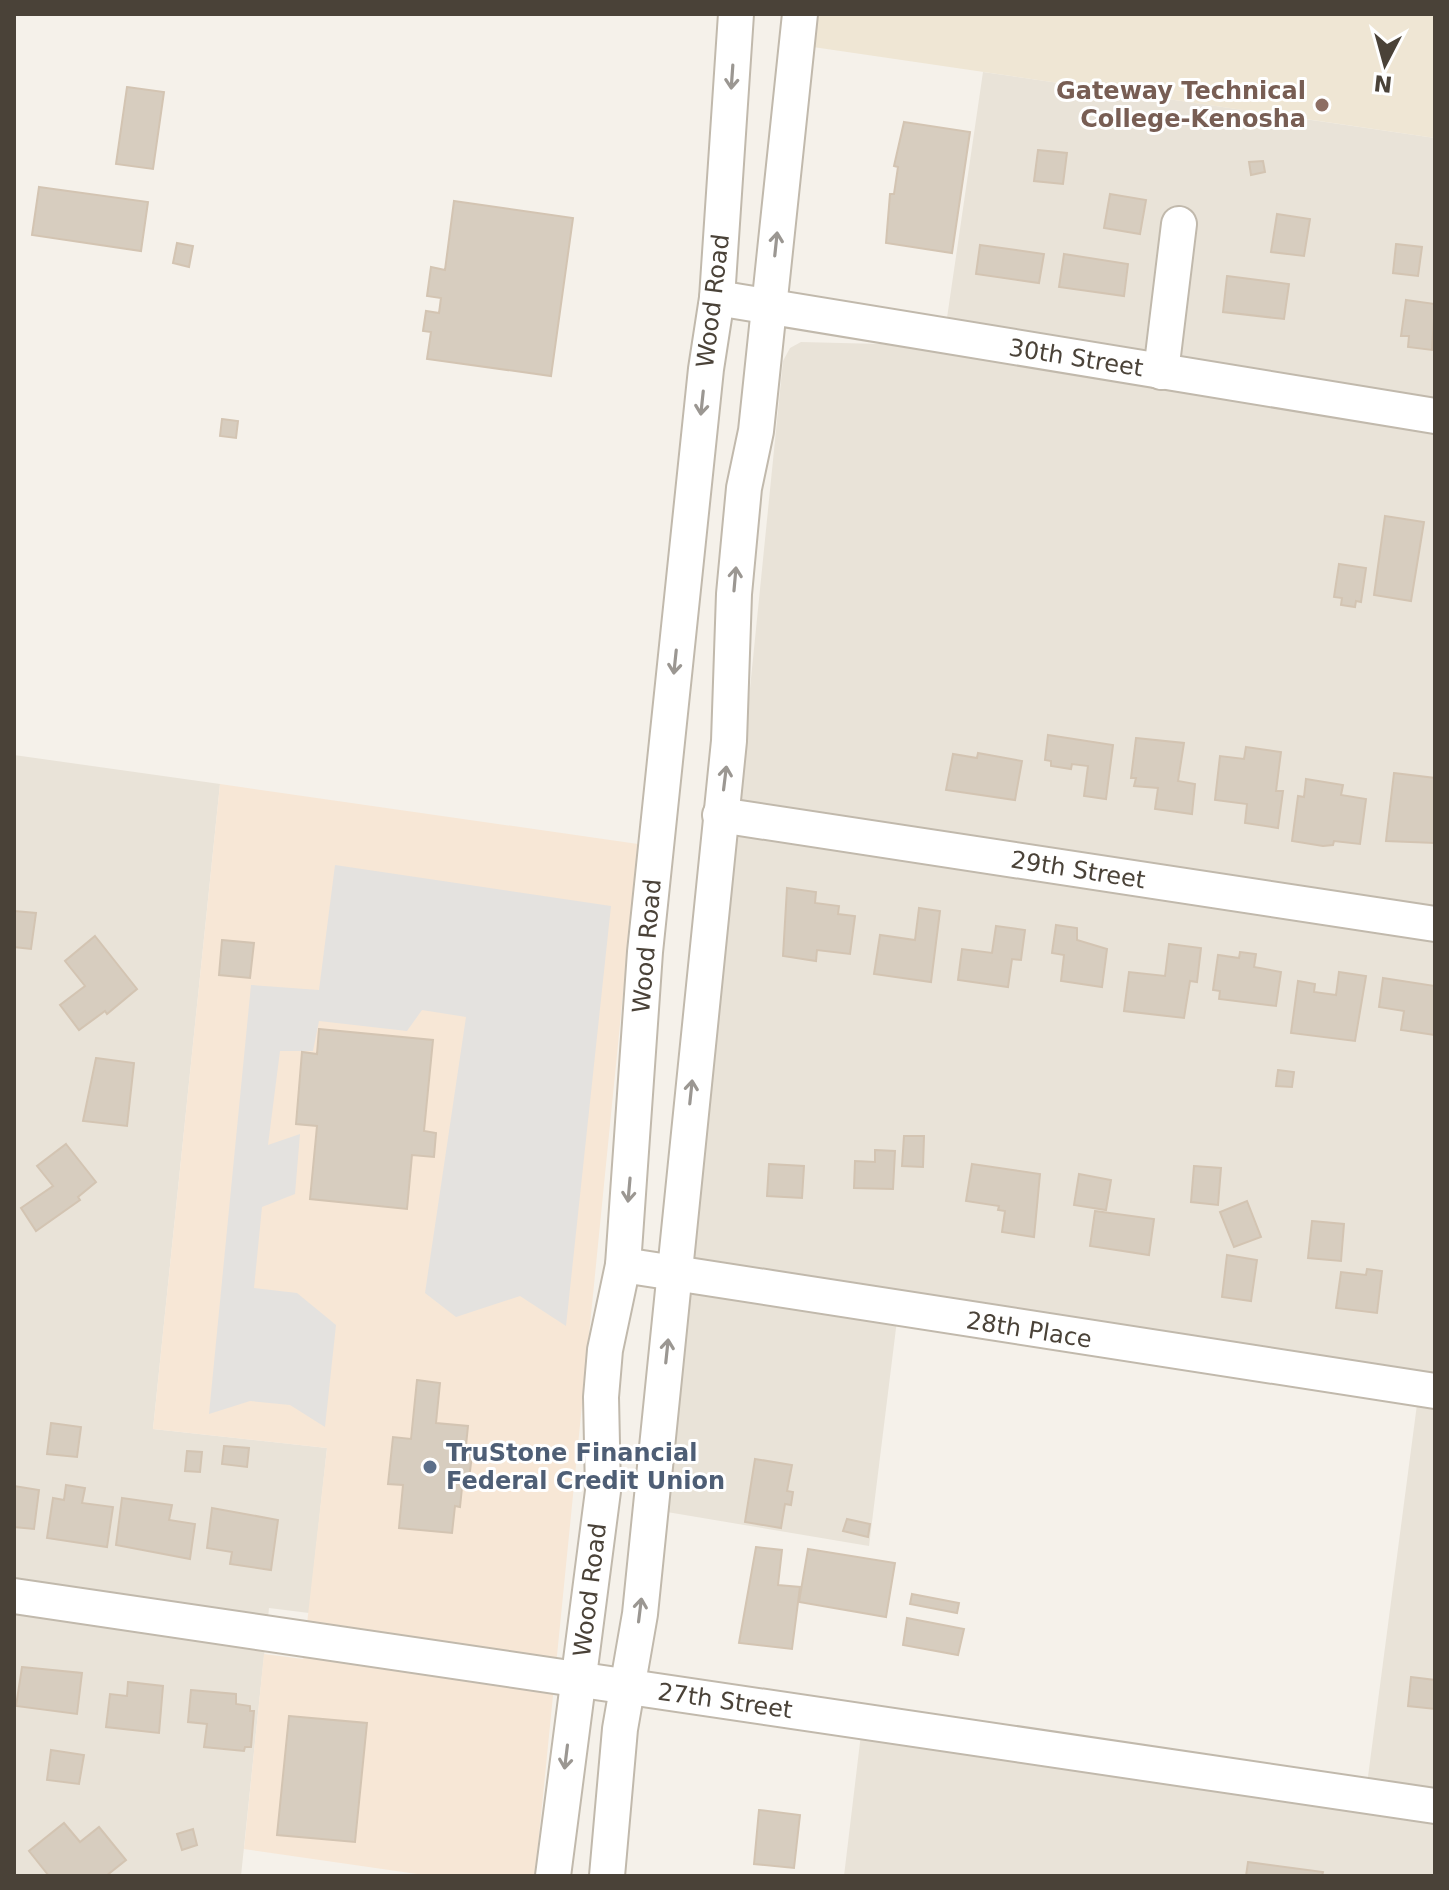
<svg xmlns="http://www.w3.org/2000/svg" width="1449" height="1890" viewBox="0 0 1449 1890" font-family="'DejaVu Sans',sans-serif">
<rect width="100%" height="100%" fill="#f5f1ea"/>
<g fill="#e9e3d8">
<path d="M983 72 1435 138V1876H844L861 1734 1364 1807 1421 1374 900 1296 869 1546 667 1512 783 361 790 348 801 342 881 344 942 352Z"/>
<path d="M14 755 220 784 153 1429 327 1448 309 1613 269 1608 241 1876H14Z"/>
</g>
<path fill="#f7e7d6" d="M220 784 638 844 535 1876H431L244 1849 264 1654 303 1659 327 1448 153 1429Z"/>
<path fill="#efe6d4" d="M816 14H1435V138L813 47Z"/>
<path fill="#e4e2df" d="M335 865 611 906 566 1326 520 1296 456 1317 425 1293 466 1017 422 1010 407 1031 319 1021 313 1051H280L268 1145 300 1134 295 1194 262 1207 254 1288 297 1293 336 1325 325 1427 290 1405 250 1401 209 1414 251 985 319 990Z"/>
<g fill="#d7cdbf" stroke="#d3c4b2" stroke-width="2">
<path d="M127 87 164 92 153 169 116 164Z"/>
<path d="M904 122 970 132 952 253 886 243 890 194H894L898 167 894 166Z"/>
<path d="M1038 150 1067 153 1063 184 1034 181Z"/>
<path d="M1263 161 1265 172 1251 175 1249 162Z"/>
<path d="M39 187 148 202 141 251 32 235Z"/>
<path d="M1110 194 1146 200 1140 234 1104 228Z"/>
<path d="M454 201 573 218 551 376 427 359 431 332 423 331 426 311 439 313 441 298 427 296 431 267 445 270Z"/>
<path d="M1277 214 1310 219 1304 256 1271 252Z"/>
<path d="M177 243 193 246 189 267 173 263Z"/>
<path d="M1396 244 1422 247 1418 276 1393 273Z"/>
<path d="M980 245 1044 254 1039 283 976 274Z"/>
<path d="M1064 254 1128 264 1124 296 1059 287Z"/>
<path d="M1227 276 1289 284 1284 319 1223 312Z"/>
<path d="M1406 300 1435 304 1432 350 1408 347 1409 336H1401Z"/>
<path d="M222 419 238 421 236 438 220 436Z"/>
<path d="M1385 516 1424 522 1411 601 1374 595Z"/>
<path d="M1339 564 1366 568 1361 602 1356 601 1355 607 1341 605 1342 598 1334 597Z"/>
<path d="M1048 735 1113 745 1106 799 1084 796 1088 766 1072 764 1071 769 1051 766V761L1045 760Z"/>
<path d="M1136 738 1184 743 1178 781 1195 784 1192 814 1155 809 1158 788 1134 786 1136 778H1131Z"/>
<path d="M1246 747 1281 752 1276 791H1283L1278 828 1245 823 1247 804 1215 800 1220 756 1244 759Z"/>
<path d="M978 753 1022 761 1015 800 946 790 953 754 977 758Z"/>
<path d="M1394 773 1435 778V843L1386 841Z"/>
<path d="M1306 779 1343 785 1341 795 1366 799 1360 844 1334 841 1333 845 1323 846 1292 841 1298 796 1304 797Z"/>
<path d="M787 888 816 892 815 903 839 906 838 914 855 916 850 954 817 950 816 961 783 956Z"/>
<path d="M919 908 940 911 931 982 874 974 880 935 915 940Z"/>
<path d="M14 911 36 913 31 949 14 947Z"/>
<path d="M1056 925 1077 928V940L1107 949 1102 987 1061 981 1064 955 1052 953Z"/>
<path d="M996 926 1025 930 1021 960 1012 959 1008 987 958 980 962 949 992 953Z"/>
<path d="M95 936 137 989 107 1014 105 1011 79 1030 60 1005 85 986 65 961Z"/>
<path d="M222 940 254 943 250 978 219 975Z"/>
<path d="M1169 944 1201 948 1197 982 1190 981 1184 1018 1124 1011 1129 972 1165 976Z"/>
<path d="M1240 952 1256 954 1254 967 1281 972 1276 1006 1219 999 1220 991 1213 990 1218 955 1239 958Z"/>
<path d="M1339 972 1366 976 1355 1041 1291 1033 1298 981 1315 984 1314 992 1336 995Z"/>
<path d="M1383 978 1435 986V1035L1401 1030 1404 1011 1379 1007Z"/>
<path d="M319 1029 433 1040 424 1131 436 1133 434 1157 412 1155 407 1209 310 1199 317 1126 296 1124 302 1052 317 1054Z"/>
<path d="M96 1058 134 1063 127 1126 83 1121Z"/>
<path d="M1278 1070 1294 1072 1292 1087 1276 1086Z"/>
<path d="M904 1136H924L923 1167 902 1166Z"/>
<path d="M66 1144 96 1182 78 1197 80 1200 36 1231 21 1208 53 1186 37 1166Z"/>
<path d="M875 1150 895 1151 893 1189 854 1188 855 1161 875 1162Z"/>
<path d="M769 1164 804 1166 802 1198 767 1196Z"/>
<path d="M972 1164 1040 1174 1034 1237 1002 1232 1005 1211 998 1210 999 1206 966 1201Z"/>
<path d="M1194 1166 1221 1168 1218 1205 1191 1202Z"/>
<path d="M1079 1174 1111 1180 1106 1210 1074 1205Z"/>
<path d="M1247 1201 1261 1237 1234 1247 1220 1212Z"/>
<path d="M1095 1211 1154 1219 1149 1255 1090 1246Z"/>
<path d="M1312 1221 1344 1224 1341 1261 1308 1258Z"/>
<path d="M1227 1255 1257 1260 1251 1301 1222 1297Z"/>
<path d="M1367 1269 1382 1271 1377 1313 1336 1308 1341 1272 1366 1275Z"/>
<path d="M417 1380 440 1383 436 1423 468 1426 465 1455H472L469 1479 463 1478 460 1507 455 1506 452 1533 399 1528 403 1485 388 1484 393 1437 411 1439Z"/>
<path d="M51 1423 81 1427 77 1457 47 1454Z"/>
<path d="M224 1446 249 1448 247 1467 222 1464Z"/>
<path d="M187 1451 202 1452 200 1472 185 1471Z"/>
<path d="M755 1459 792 1465 787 1491 793 1492 791 1505 785 1504 781 1528 745 1522Z"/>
<path d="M66 1485 85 1488 82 1503 113 1507 107 1547 47 1538 53 1498 64 1500Z"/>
<path d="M14 1486 39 1490 34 1529 14 1527Z"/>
<path d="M122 1498 172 1505 169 1520 195 1524 190 1559 116 1545Z"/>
<path d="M212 1508 278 1520 271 1570 230 1564 232 1552 207 1548Z"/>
<path d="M847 1519 870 1524 868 1537 843 1531Z"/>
<path d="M756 1547 782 1550 778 1585 800 1587 792 1649 739 1643Z"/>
<path d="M808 1549 895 1563 886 1617 799 1602Z"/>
<path d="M912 1594 959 1603 957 1613 910 1604Z"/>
<path d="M907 1618 964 1629 958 1655 903 1645Z"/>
<path d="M22 1667 82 1673 77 1714 16 1706Z"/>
<path d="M1411 1677 1435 1680V1709L1408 1706Z"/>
<path d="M128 1682 163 1686 159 1733 106 1727 110 1694 127 1696Z"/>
<path d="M191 1690 236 1694V1704L250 1706V1711H254L251 1747H245L244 1751 204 1747 207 1724 188 1722Z"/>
<path d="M289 1716 367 1723 355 1842 277 1835Z"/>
<path d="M51 1750 84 1755 79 1784 47 1780Z"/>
<path d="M759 1810 800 1815 794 1868 754 1864Z"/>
<path d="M64 1823 80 1842 99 1827 126 1860 106 1876H49L29 1851Z"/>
<path d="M193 1829 197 1845 182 1850 177 1834Z"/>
<path d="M1248 1862 1323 1872 1322 1876H1246Z"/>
</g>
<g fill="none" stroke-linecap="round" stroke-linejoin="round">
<defs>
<g id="minor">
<path d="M717 298 1435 416"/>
<path d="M1161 372 1179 224"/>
<path d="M720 815 1435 924"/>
<path d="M623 1265 1435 1391"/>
<path d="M14 1596 1435 1806"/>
<path d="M553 1876 603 1491 601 1397 605 1350 623 1265 645 952 706 369 717 298 736 14"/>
<path d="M607 1876 620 1729 640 1614 729 741 734 594 744 488 756 431 800 14"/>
</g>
</defs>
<use href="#minor" stroke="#c1b9ac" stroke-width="38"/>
<use href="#minor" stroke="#fff" stroke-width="34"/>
</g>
<defs><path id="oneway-shaft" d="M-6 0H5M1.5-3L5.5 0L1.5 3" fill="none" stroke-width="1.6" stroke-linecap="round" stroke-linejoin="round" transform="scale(2)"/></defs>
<g stroke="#9b9792">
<use href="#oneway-shaft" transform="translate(732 77) rotate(94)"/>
<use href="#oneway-shaft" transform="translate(776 244) rotate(-84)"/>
<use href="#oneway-shaft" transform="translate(702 403) rotate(96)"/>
<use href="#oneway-shaft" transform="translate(735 579) rotate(-85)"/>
<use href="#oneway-shaft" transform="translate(675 662) rotate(96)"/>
<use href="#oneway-shaft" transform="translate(725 778) rotate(-83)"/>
<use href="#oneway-shaft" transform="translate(691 1092) rotate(-84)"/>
<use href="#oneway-shaft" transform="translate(629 1190) rotate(95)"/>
<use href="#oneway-shaft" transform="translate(667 1351) rotate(-84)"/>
<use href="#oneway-shaft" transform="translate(640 1610) rotate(-83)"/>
<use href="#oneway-shaft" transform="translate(566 1757) rotate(97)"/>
</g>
<circle fill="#8d6e63" stroke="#fff" stroke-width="3" cx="1322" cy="105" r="8"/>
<circle fill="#5c6f8a" stroke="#fff" stroke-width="3" cx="430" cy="1467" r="8"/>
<g text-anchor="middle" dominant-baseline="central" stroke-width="6" stroke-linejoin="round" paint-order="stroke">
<g font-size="24" font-weight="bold" fill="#785e54" stroke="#fff" text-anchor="end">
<text x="1306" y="91">Gateway Technical<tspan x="1306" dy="28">College-Kenosha</tspan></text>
</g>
<g font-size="24" fill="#4a4238" stroke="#fff">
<text transform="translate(713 301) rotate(-83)">Wood Road</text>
<text transform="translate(1076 358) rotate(9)">30th Street</text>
<text transform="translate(1078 870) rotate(9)">29th Street</text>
<text transform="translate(647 946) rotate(-85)">Wood Road</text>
<text transform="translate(1029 1330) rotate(9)">28th Place</text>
<text transform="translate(590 1590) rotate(-83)">Wood Road</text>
<text transform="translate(725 1701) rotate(8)">27th Street</text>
</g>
<g font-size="24" font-weight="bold" fill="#4e5e75" stroke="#fff" text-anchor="start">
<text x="446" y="1453">TruStone Financial<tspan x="446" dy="28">Federal Credit Union</tspan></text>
</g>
</g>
<rect width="1449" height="1890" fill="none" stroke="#4a4238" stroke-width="32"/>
<g transform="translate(1385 64) rotate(186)" stroke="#ffffff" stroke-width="6" paint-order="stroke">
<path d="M0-6L14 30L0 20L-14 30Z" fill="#4a4238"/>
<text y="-12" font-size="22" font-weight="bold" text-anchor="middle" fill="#4a4238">N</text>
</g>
</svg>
